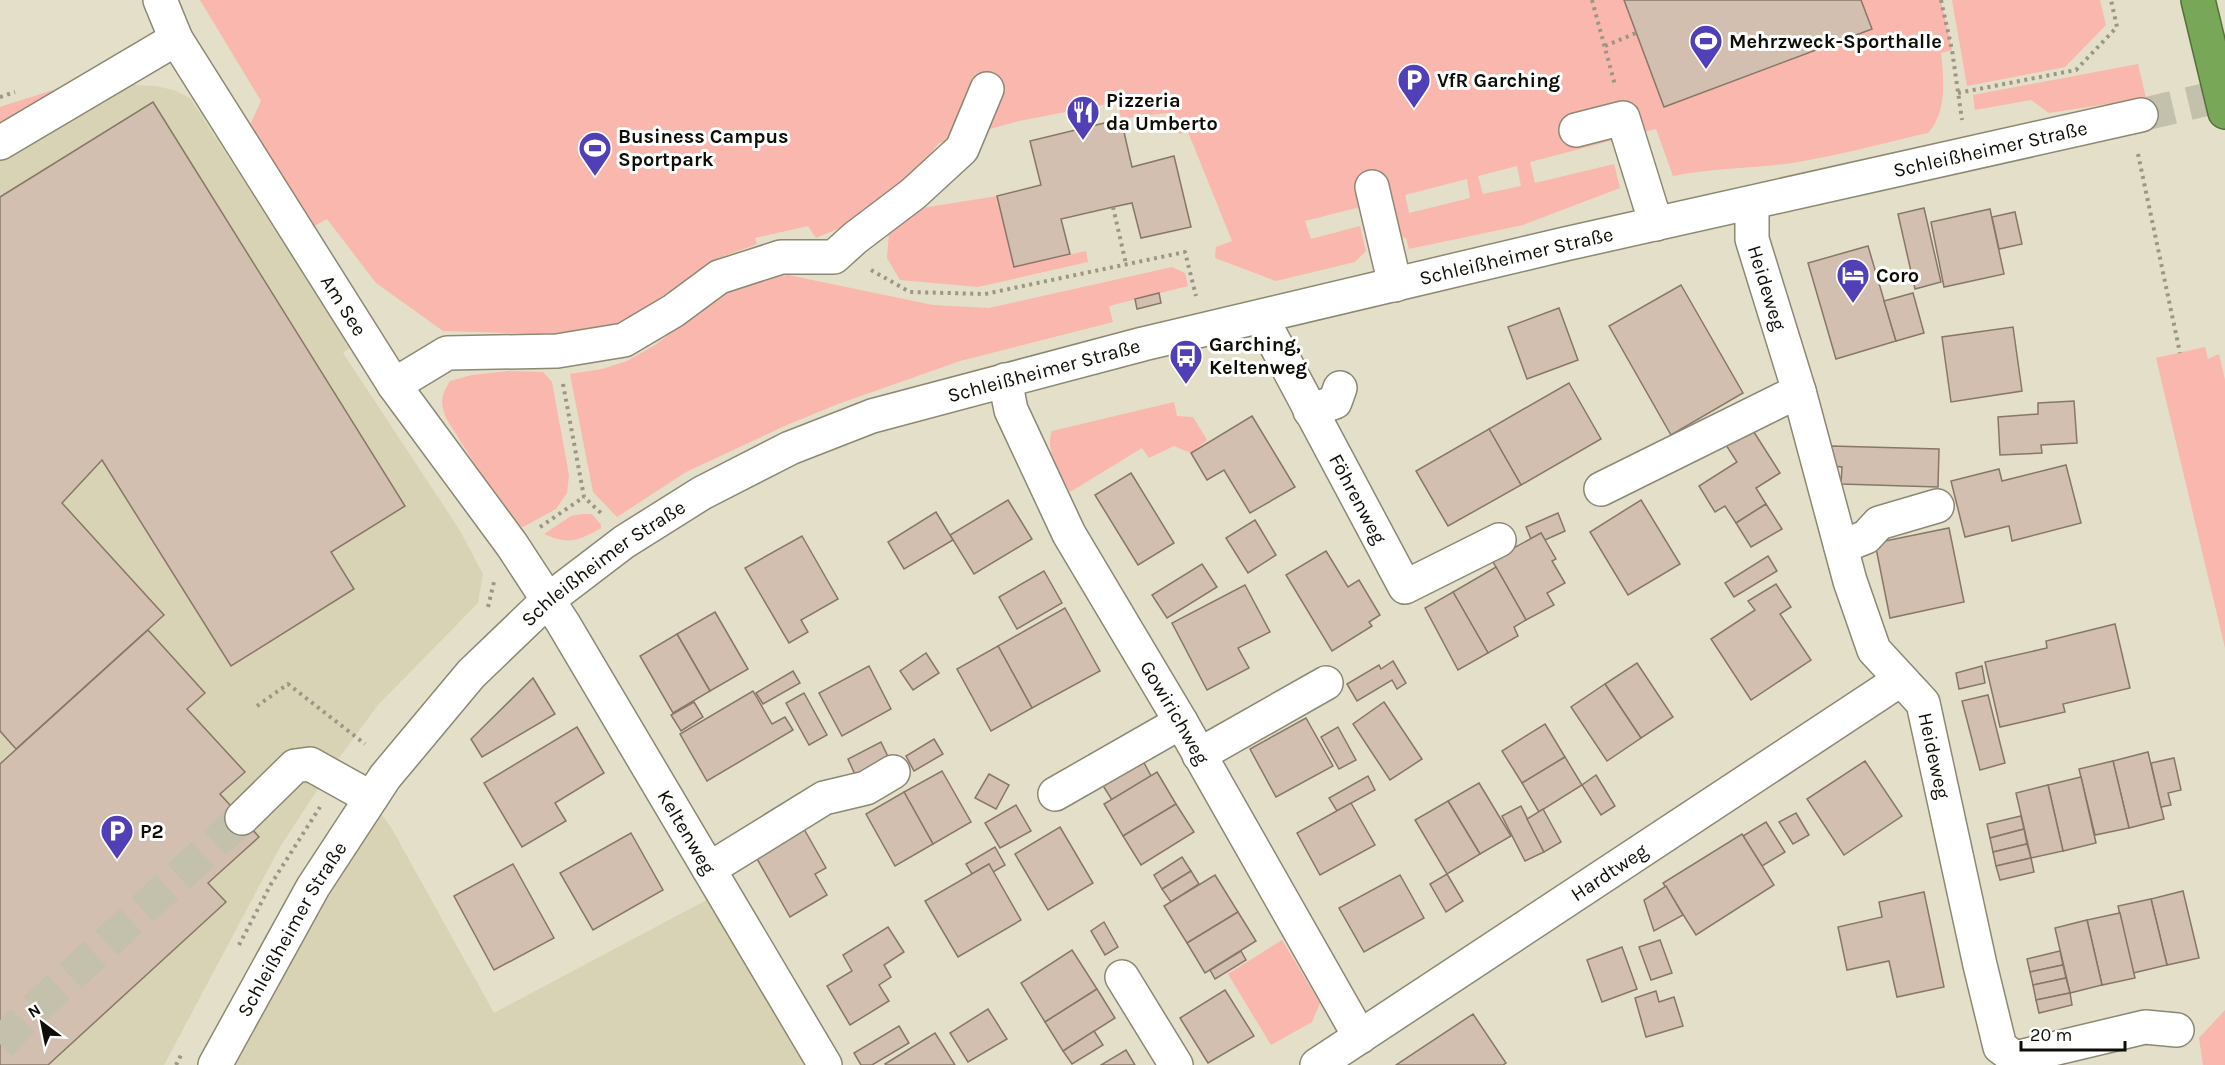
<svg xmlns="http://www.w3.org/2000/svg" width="2225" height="1065" viewBox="0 0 2225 1065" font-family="Karla,sans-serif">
<rect width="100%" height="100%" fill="#e3dfc8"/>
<g fill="#d9d3b5">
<path d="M79 82 155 86 174 90 190 98 351 347 343 353 459 529 483 574 478 603 378 705 331 769 280 847 164 1065H0V107Z"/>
<path d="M366 792 392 829 494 1013 716 895 816 1065H206Z"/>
</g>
<g fill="#fab7ae" fill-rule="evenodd">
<path d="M200 0H1941L1952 50 1941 53C1944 80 1947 112 1928 133 1883 143 1837 156 1792 163 1752 169 1712 168 1673 176L1656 129 1530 162 1535 183 1614 164 1620 188 1523 225 1409 249 1406 238 1402 237 1392 199 1305 221 1311 239 1360 226 1366 251 1355 262 1276 281 1215 258 1216 247 1232 241 1188 132 1179 134 1175 112 1121 119 1118 102 1019 121 939 143 900 191 859 220 816 238 808 226 755 238 757 244 719 258 619 325 603 329 538 334 443 331 376 283 327 219 312 227 249 127 261 101ZM1517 166 1521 186 1483 194 1478 176ZM1467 179 1470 198 1409 213 1405 195Z"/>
<path d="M1952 0H2100L2106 25 2065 67 1967 86Z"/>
<path d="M2138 64 2146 98 2049 113 2031 100 1975 110 1973 95Z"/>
<path d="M79 82 0 128V107Z"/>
<path d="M997 196 1014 267 1086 251 1088 262 978 287 900 280 887 258 889 233 916 209Z"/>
<path d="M1172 267 1185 273 1188 286 1109 306 1113 322 960 361 838 404 789 424 686 472 617 517 593 492 570 374 602 369 627 361 655 345 718 297 734 288 765 278 788 275 933 305 989 308Z"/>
<path d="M2205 347 2208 359 2219 354 2225 380V648L2156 358Z"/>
<path d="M508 371 543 372 552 382 569 475 567 493 556 509 523 527 509 519 446 418C440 403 441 395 450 381L472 375Z"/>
<path d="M1174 402 1177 416 1193 417 1207 440 1191 453 1174 446 1149 458 1142 448 1070 492C1061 474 1044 451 1052 431Z"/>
<path d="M582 514H592L601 525V528C579 541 568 545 544 534L571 516Z"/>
<path d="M1282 940 1320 1003 1312 1022 1271 1045 1228 974Z"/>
<path d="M2225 1010V1065H2203L2199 1038Z"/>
</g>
<g fill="#d2bfaf" stroke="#887768" stroke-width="1.5">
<path d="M1624 0H1861L1872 29 1664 107Z"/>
<path d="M153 102 405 506 331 552 354 589 231 666 102 460 62 503 164 615 16 749 0 731V197Z"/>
<path d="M1121 119 1132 167 1174 156 1191 227 1141 238 1132 203 1113 207 1061 219 1070 254 1014 267 997 196 1041 185 1030 141Z"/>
<path d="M1924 208 1941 282 1915 289 1898 214Z"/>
<path d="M1990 209 2004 274 1944 287 1931 222Z"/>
<path d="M2015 212 2022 244 1999 249 1992 217Z"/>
<path d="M1868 246 1896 341 1836 359 1808 263Z"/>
<path d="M1681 285 1743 393 1671 435 1609 326Z"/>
<path d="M1159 293 1161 303 1137 309 1135 299Z"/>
<path d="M1913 293 1924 333 1896 341 1884 301Z"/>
<path d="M1559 308 1578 360 1527 379 1508 327Z"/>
<path d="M2013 327 2022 391 1951 402 1942 337Z"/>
<path d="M1569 383 1601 439 1521 485 1489 429Z"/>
<path d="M2074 401 2077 443 2041 445 2042 453 2000 455 1998 417 2038 414V403Z"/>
<path d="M1252 416 1295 487 1250 513 1224 470 1207 480 1191 453Z"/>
<path d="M1489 429 1521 485 1448 526 1416 471Z"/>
<path d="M1752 429 1780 473 1756 488 1766 504 1736 523 1725 506 1715 512 1699 486 1737 462 1726 445Z"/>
<path d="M1831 446 1939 449 1938 487 1841 484 1842 467 1831 466Z"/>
<path d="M2066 465 2081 523 2012 541 2009 526 1965 537 1951 481 1999 469 2002 481Z"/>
<path d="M1131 473 1174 543 1138 565 1095 495Z"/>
<path d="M1008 500 1032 539 974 574 950 535Z"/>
<path d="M1641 500 1680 564 1628 595 1590 532Z"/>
<path d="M1766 504 1782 529 1751 547 1736 523Z"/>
<path d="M936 512 953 540 904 569 888 542Z"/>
<path d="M1558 513 1565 531 1545 540 1541 533 1531 539 1526 527Z"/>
<path d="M1255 520 1276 555 1248 573 1226 538Z"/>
<path d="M1949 528 1964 602 1890 618 1875 543Z"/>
<path d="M1541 533 1556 559 1552 561 1565 583 1547 593 1554 605 1526 620 1492 560Z"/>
<path d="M802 536 838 599 801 620 808 632 789 643 745 568Z"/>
<path d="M1326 551 1348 587 1359 580 1380 615 1369 622 1372 626 1332 651 1286 575Z"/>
<path d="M1768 556 1777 571 1734 597 1725 583Z"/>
<path d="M1202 564 1217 587 1167 618 1152 595Z"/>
<path d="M1496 567 1526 620 1514 627 1518 636 1488 653 1453 592Z"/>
<path d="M1044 571 1062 603 1017 629 999 597Z"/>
<path d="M1776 584 1791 607 1780 614 1811 660 1751 700 1711 639 1755 610 1748 601Z"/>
<path d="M1245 585 1270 632 1238 648 1249 668 1207 690 1172 623Z"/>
<path d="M1453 592 1488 653 1458 670 1425 608Z"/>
<path d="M1065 608 1100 671 1032 708 998 646Z"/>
<path d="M715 612 748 669 710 691 677 634Z"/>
<path d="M2115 624 2130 688 2063 704 2065 712 2000 727 1985 662 2047 648 2046 641Z"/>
<path d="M148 630 205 693 187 709 245 772 220 794 259 837 208 883 226 902 48 1065H0V764Z"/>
<path d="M677 634 710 691 673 713 640 656Z"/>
<path d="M998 646 1032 708 991 731 957 669Z"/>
<path d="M926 653 939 673 913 690 900 671Z"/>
<path d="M1393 661 1406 683 1397 689 1392 680 1357 701 1347 684 1379 665 1381 669Z"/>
<path d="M1637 663 1673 717 1641 738 1605 684Z"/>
<path d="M869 666 891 709 842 736 819 693Z"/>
<path d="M1982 666 1985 683 1959 689 1956 673Z"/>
<path d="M793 671 800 683 763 704 756 693Z"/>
<path d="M533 678 555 714 482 757 471 739Z"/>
<path d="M1605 684 1641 738 1607 761 1571 707Z"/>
<path d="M753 691 772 724 785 717 793 730 707 781 680 734Z"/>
<path d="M804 693 827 735 809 745 786 703Z"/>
<path d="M1988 695 2005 763 1980 770 1962 701Z"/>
<path d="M694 702 703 717 681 731 671 715Z"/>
<path d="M1384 702 1422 759 1390 780 1353 724Z"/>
<path d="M1306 718 1333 766 1276 797 1250 749Z"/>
<path d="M1545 724 1565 757 1522 783 1502 751Z"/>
<path d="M577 727 604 773 555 803 566 821 522 847 484 783Z"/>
<path d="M1338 727 1356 760 1339 769 1321 737Z"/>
<path d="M934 739 943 754 914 771 906 756Z"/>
<path d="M881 742 891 763 857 779 848 759Z"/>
<path d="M2148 752 2164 819 2129 828 2113 761Z"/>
<path d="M1565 757 1582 785 1539 812 1522 783Z"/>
<path d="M2174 758 2181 790 2168 793 2171 805 2161 807 2151 763Z"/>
<path d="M1142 759 1151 776 1112 800 1102 784Z"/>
<path d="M1865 761 1902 816 1844 855 1807 799Z"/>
<path d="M2113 761 2129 828 2095 835 2079 769Z"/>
<path d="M942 771 971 822 933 844 904 792Z"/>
<path d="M1157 772 1176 804 1123 836 1104 804Z"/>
<path d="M989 774 1009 785 996 809 975 798Z"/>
<path d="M1596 775 1615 806 1601 815 1582 785Z"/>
<path d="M1368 776 1375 790 1337 811 1329 798Z"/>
<path d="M2081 777 2096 843 2063 851 2048 785Z"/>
<path d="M1479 783 1511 836 1480 854 1448 801Z"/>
<path d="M2048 785 2063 851 2031 858 2016 793Z"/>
<path d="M904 792 933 844 895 866 866 814Z"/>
<path d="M1448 801 1480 854 1447 874 1415 820Z"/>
<path d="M1351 803 1375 845 1320 875 1297 833Z"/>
<path d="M1176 804 1194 832 1141 865 1123 836Z"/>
<path d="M1016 805 1031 831 1000 848 985 823Z"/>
<path d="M1521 806 1544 852 1525 861 1502 816Z"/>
<path d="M1543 809 1561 842 1544 852 1527 819Z"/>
<path d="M1796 813 1809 835 1793 844 1779 822Z"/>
<path d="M2021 816 2024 829 1990 838 1987 824Z"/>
<path d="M1766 822 1785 852 1762 866 1743 836Z"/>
<path d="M1060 827 1093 883 1048 910 1015 854Z"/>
<path d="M804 829 826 868 815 874 827 895 790 917 756 857Z"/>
<path d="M2024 829 2027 844 1993 852 1990 838Z"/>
<path d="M631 833 663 890 593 930 560 873Z"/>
<path d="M1742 834 1774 885 1696 935 1663 883Z"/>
<path d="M2027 844 2031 858 1996 866 1993 852Z"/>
<path d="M995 847 1005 865 993 872 989 864 972 874 966 864Z"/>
<path d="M1182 857 1191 871 1162 889 1154 875Z"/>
<path d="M2031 858 2034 872 2000 880 1996 866Z"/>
<path d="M513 864 554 938 494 970 454 896Z"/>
<path d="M989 864 1021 920 958 957 925 901Z"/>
<path d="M1191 871 1199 884 1171 902 1162 889Z"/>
<path d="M1447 874 1463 901 1446 912 1430 884Z"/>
<path d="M1215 875 1238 912 1187 943 1164 906Z"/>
<path d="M1400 875 1424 918 1364 952 1339 908Z"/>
<path d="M1666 886 1683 915 1654 931 1644 900Z"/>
<path d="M2183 891 2199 958 2167 965 2151 899Z"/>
<path d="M1924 892 1944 987 1897 997 1889 961 1847 970 1838 927 1882 917 1879 902Z"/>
<path d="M2151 899 2167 965 2133 973 2118 906Z"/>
<path d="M1238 912 1256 941 1205 973 1187 943Z"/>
<path d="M2120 913 2135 978 2102 985 2087 920Z"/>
<path d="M2087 920 2102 985 2070 993 2055 928Z"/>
<path d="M1104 922 1118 947 1105 955 1091 931Z"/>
<path d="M888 927 904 952 884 965 891 977 879 985 889 1001 850 1025 827 986 852 971 843 955Z"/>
<path d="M1660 940 1672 973 1651 980 1639 947Z"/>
<path d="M1622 947 1637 989 1602 1002 1587 960Z"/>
<path d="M1072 950 1097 989 1045 1022 1021 983Z"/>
<path d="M1241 951 1246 960 1215 979 1210 970Z"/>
<path d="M2060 951 2063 965 2030 972 2027 959Z"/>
<path d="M2063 965 2066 978 2033 985 2030 972Z"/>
<path d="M2066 978 2070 993 2036 1000 2033 985Z"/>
<path d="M1097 989 1115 1018 1063 1051 1045 1022Z"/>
<path d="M1225 990 1254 1036 1208 1063 1180 1018Z"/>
<path d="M1656 991 1659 1002 1674 997 1683 1026 1646 1037 1635 998Z"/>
<path d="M2070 993 2072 1005 2039 1013 2036 1000Z"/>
<path d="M988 1009 1007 1039 968 1062 950 1033Z"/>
<path d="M1473 1014 1506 1063 1503 1065H1396Z"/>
<path d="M899 1026 909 1043 872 1065H861L854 1053Z"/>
<path d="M1094 1031 1103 1045 1072 1064 1063 1051Z"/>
<path d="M935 1033 955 1065H886L885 1064Z"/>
<path d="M1126 1050 1135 1065H1101Z"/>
</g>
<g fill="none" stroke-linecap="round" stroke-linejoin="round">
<g stroke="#c3c0ab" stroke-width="33" stroke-dasharray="33 16" stroke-linecap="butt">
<path d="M2141 115 2225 95"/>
<path d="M0 1044 25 1018 242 818"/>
</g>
<defs>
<g id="minor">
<path id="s1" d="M160 0 176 39 394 385 512 545 563 623 825 1065"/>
<path d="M1576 130 1623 118 1656 224"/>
<path d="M0 143 176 39"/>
<path d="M1372 187 1395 285"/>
<path id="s2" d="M1752 203V239L1799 391 1850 581 1874 650 1923 703 1980 965 2000 1047 2015 1058 2145 1027 2177 1030"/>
<path id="s3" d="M1261 317 1405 587 1499 540"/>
<path id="s4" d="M1005 380 1011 410 1069 534 1181 722 1360 1037"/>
<path d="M394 385 447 353 557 351 624 340 673 311 719 277 781 257H834L855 238 913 194 962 149 987 89"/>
<path d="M1310 411 1335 402 1340 388"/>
<path d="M1601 489 1799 391"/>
<path d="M1841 547 1866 537 1879 523 1937 506"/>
<path d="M1199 755 1326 683"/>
<path d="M1055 794 1181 722"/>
<path d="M242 818 295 766 310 764 371 798"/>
<path d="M709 869 824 798 866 788 893 772"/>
<path d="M1122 977 1176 1065"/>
<path id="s5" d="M215 1065 313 887 385 777 471 674 548 600 624 542 702 493 790 448 872 416 1143 344 1565 244 2141 115"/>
<path id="s6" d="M1317 1065 1900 680"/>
</g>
<path id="highway" d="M2198 0 2225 112"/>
</defs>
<use href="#minor" stroke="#8c8873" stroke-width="36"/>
<use href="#highway" stroke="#54713b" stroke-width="36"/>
<g stroke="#9a9785" stroke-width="4" stroke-dasharray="3 4.5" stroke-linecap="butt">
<path d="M1592 0 1615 85"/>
<path d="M1941 0 1952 50 1962 120"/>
<path d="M1605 46 1636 33"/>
<path d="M1958 93 2076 70 2117 27 2111 0"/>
<path d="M0 97 15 92"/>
<path d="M2138 154 2180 353"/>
<path d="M1113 207 1126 264"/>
<path d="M871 270 910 292 985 294 1185 252 1196 296"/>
<path d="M563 384 584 497 604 516"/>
<path d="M540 527 584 497"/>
<path d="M488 607 494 582"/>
<path d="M257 706 288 684 365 744"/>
<path d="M239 945 271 884 320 807"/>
<path d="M176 1065 181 1055"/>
</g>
<use href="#minor" stroke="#fff" stroke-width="33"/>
<use href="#highway" stroke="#79a758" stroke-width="33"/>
</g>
<defs>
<symbol id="stadium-pin" viewBox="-11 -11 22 30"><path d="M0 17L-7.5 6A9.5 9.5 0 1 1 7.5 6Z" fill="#503fb6" stroke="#fff"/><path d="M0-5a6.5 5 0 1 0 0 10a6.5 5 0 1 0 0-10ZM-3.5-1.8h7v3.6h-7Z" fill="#fff"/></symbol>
<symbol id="parking-pin" viewBox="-11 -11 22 30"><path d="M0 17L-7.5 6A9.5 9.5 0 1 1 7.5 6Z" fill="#503fb6" stroke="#fff"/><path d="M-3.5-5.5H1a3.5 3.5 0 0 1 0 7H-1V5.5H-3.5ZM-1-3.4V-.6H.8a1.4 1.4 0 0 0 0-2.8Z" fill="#fff"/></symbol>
<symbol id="restaurant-pin" viewBox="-11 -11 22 30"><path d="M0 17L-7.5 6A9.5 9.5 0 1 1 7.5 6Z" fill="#503fb6" stroke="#fff"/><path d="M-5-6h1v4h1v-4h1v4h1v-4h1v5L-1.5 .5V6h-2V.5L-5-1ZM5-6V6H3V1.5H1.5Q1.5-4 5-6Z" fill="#fff"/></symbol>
<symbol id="hotel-pin" viewBox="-11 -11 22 30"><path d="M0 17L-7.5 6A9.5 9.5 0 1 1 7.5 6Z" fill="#503fb6" stroke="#fff"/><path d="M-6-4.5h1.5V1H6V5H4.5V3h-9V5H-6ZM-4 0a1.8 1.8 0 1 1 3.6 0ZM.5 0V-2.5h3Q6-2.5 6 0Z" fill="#fff"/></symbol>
<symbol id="bus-pin" viewBox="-11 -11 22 30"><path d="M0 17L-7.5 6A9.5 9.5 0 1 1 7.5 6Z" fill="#503fb6" stroke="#fff"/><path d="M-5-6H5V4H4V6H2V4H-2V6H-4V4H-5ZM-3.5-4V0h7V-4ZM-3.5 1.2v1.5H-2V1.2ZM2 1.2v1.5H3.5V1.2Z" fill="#fff"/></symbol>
</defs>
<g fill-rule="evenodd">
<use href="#stadium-pin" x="1687" y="22" width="38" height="52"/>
<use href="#parking-pin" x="1395" y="61" width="38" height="52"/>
<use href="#restaurant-pin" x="1064" y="93" width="38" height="52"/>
<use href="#stadium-pin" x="576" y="129" width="38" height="52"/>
<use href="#hotel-pin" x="1834" y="256" width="38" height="52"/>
<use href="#bus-pin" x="1167" y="337" width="38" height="52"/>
<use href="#parking-pin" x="98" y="812" width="38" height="52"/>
</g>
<g text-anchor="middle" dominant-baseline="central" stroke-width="6" stroke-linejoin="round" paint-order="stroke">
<g font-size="20" font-weight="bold" fill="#0f0e06" stroke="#fff" text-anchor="start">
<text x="1729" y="41">Mehrzweck-Sporthalle</text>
<text x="1437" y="80">VfR Garching</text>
<text x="1106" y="100">Pizzeria<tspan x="1106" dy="23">da Umberto</tspan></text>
<text x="618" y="136">Business Campus<tspan x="618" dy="23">Sportpark</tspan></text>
<text x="1876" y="275">Coro</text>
<text x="1209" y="344">Garching,<tspan x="1209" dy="23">Keltenweg</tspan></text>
<text x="140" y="831">P2</text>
</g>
<g font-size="20" fill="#0f0e06" stroke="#fff">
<text stroke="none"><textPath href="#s5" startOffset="2100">Schleißheimer Straße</textPath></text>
<text stroke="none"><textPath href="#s5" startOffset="1614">Schleißheimer Straße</textPath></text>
<text stroke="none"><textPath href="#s2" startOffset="87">Heideweg</textPath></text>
<text stroke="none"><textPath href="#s1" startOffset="357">Am See</textPath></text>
<text stroke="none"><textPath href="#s5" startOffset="1128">Schleißheimer Straße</textPath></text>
<text stroke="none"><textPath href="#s3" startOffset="206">Föhrenweg</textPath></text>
<text stroke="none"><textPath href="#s5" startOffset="642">Schleißheimer Straße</textPath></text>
<text stroke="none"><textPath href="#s4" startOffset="375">Gowirichweg</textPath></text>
<text stroke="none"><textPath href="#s2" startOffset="591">Heideweg</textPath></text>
<text stroke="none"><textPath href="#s1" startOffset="986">Keltenweg</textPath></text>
<text stroke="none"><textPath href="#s6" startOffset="350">Hardtweg</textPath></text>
<text stroke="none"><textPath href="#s5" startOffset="156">Schleißheimer Straße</textPath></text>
</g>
</g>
<g transform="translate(42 1023) rotate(328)" stroke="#ffffff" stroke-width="4.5" paint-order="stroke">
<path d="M0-4.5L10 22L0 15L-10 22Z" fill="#0f0e06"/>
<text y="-9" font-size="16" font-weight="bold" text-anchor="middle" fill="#0f0e06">N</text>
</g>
<path d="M2021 1041v9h104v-9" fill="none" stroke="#0f0e06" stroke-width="3"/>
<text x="2030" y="1041" font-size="18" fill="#0f0e06" stroke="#ffffff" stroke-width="4.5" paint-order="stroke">20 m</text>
</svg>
